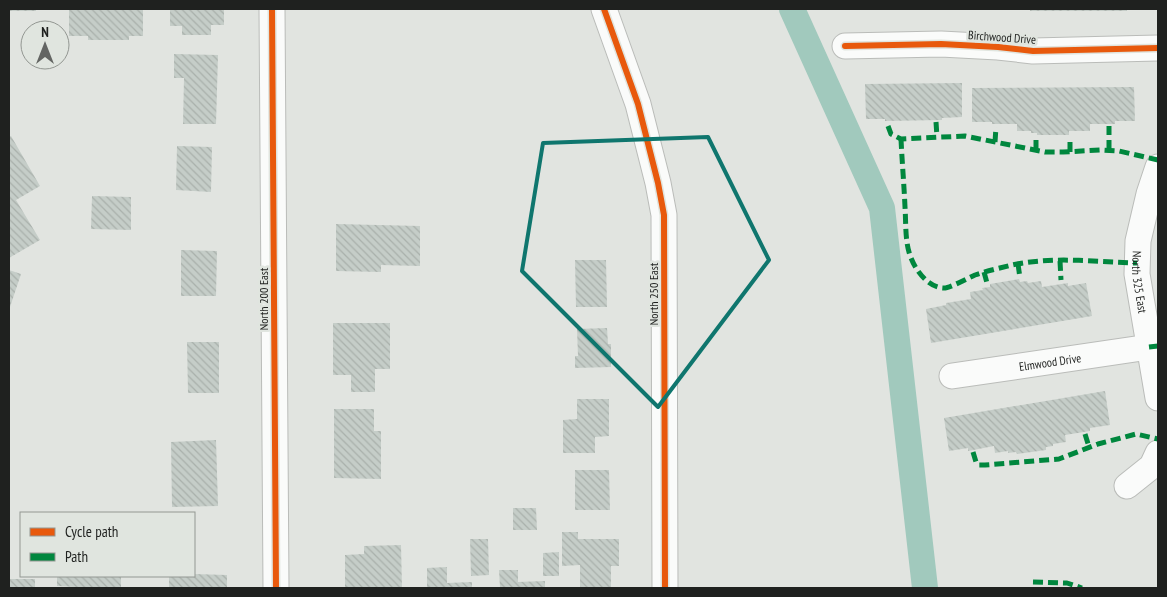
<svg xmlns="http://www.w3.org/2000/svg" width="1167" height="597" viewBox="0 0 1167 597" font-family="'PT Sans Narrow',sans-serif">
<defs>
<pattern id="building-back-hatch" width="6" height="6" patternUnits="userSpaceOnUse" patternTransform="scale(1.25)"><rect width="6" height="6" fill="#c5cdc8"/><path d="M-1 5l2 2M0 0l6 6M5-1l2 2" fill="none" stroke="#a9b0ab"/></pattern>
</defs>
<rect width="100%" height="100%" fill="#e1e4e0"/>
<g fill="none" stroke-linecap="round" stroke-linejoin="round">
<path stroke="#a1c9bd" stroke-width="26" d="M792 9 882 208 925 588"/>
</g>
<g fill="url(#building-back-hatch)">
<rect x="9" y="9" width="27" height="2"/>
<path d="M69 9H143V36H129V40H88V36H69Z"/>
<path d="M170 9H224V25H211V35H182V26H170Z"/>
<rect x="1030" y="9" width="97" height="2"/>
<path d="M174 54 218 55 216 124H183L184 78H174Z"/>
<path d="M962 83V117L942 118V120L885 121V119H866L865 84Z"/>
<path d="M1134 87 1135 121H1115V124H1090V131H1069V135H1037V133H1031V131H1017V124H992V122H972V88Z"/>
<path d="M11 136 40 186 16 200 40 240 9 258V137Z"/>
<path d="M177 146 212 147 211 192 176 190Z"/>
<path d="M92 196 131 197V230L91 229Z"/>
<path d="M336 224 420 226V266L381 265V272L336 271Z"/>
<path d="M181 250 217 251 216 296H181Z"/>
<path d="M575 260H606L607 307H576Z"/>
<path d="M9 270 21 274 9 310Z"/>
<path d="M1019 279 1020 282 1027 281 1028 283 1041 281 1042 287 1068 283V286L1086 283 1092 316 931 343 926 309 946 305V303L971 299 970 292 983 290 982 288 990 287V284Z"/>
<path d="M333 323H390V369H375V392H351V375H333Z"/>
<path d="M607 328 608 344H611V367L575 368V356H578L577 329Z"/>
<path d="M187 342H219V393H188Z"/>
<path d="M1105 391 1110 425 1090 428V431L1065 435 1066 442 1053 444V446L1046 447V450L1017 454 1016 452 1008 453V451L995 453 994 446 968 451V448L949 451 944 418Z"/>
<path d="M577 399H609V436L595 437V453H563V420L577 419Z"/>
<path d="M334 409H374V431H381V479L334 478Z"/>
<path d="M216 440 218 506 172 507 171 442Z"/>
<path d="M575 470H609L610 510H575Z"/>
<path d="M513 508H536L537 530H513Z"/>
<path d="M562 532H578V539H619V566H611V588H580V565L562 566Z"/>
<path d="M470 539H488L489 575 471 576Z"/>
<path d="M401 545 402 588H345V555L364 554V546Z"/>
<path d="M559 552V576H543V553Z"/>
<path d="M447 567V583L472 582V588H427V568Z"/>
<path d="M499 570H518V582L545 581V588H500Z"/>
<path d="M194 574 227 575V588H169V576H194Z"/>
<path d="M57 576H121V588H75V587L57 586Z"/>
<rect x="9" y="579" width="26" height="9"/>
</g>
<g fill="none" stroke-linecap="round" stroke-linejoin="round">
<defs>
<g id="minor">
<path d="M272 9 276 588"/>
<path d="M604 9 638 104 658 183 664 215 665 588"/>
<path d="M845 46 941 44 998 47 1033 51 1158 48"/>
<path id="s1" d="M1158 167 1149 194 1138 241 1137 274 1158 398"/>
<path id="s2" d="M952 376 1149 347"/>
<path d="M1127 486 1152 466 1158 453"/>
</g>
</defs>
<use href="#minor" stroke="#babcb9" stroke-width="27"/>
<use href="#minor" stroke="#fafbfa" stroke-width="25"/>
<g stroke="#00873e" stroke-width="5" stroke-dasharray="10 5" stroke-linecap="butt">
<path d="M936 122 937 137"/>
<path d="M888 126 891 134 901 139 965 136 1045 152H1063L1101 150 1119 151 1158 160"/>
<path d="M901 139C902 161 904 184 905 207 906 222 905 238 909 252 913 267 927 288 944 288 950 288 968 278 975 275 987 271 1000 268 1012 265 1053 256 1096 262 1137 263"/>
<path d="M995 142 996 127"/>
<path d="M1036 150V137"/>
<path d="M1109 150V126"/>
<path d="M1070 152V137"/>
<path d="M1060 261 1061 280"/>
<path d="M1018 264 1020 278"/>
<path d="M984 272 987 283"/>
<path d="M1149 347 1158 346"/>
<path d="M1085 434 1089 447"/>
<path d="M973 452 976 462 979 465H985L1059 459 1098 444 1136 434 1158 439"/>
<path d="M1033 582 1067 583 1082 588"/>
</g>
<defs>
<g id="cycleway">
<path d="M272 9 276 588"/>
<path d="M604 9 638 104 658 183 664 215 665 588"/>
<path d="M845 46 941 44 998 47 1033 51 1158 48"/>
</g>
</defs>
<use href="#cycleway" stroke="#e0e5df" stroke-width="9"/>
<use href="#cycleway" stroke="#e8590c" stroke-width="6"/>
</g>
<path fill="none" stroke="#0f766e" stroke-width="4" stroke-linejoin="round" d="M708 137 769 260 658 407 522 271 543 143Z"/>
<g text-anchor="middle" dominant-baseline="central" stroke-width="5" stroke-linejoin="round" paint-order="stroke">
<g font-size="12" fill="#1f211f" stroke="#e0e5df">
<text transform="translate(1002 37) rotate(4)">Birchwood Drive</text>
<text stroke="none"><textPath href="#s1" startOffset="118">North 325 East</textPath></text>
<text transform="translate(653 294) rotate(-90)">North 250 East</text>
<text transform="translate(263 299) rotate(-90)">North 200 East</text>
<text stroke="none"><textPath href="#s2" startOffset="99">Elmwood Drive</textPath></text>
</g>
</g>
<rect width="1167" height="597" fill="none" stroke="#1f211f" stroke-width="20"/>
<rect x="20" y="512" width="175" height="65" fill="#e0e5df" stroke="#939792"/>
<rect x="30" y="528" width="25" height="8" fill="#e8590c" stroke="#939792"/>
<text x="65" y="537" font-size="15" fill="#1f211f">Cycle path</text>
<rect x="30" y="553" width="25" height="8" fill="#00873e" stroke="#939792"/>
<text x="65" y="562" font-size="15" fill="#1f211f">Path</text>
<g transform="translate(45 45)"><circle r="24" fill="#e0e5df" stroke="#939792"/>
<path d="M0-4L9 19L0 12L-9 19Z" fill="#636563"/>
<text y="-8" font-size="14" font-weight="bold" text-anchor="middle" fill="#1f211f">N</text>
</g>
</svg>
